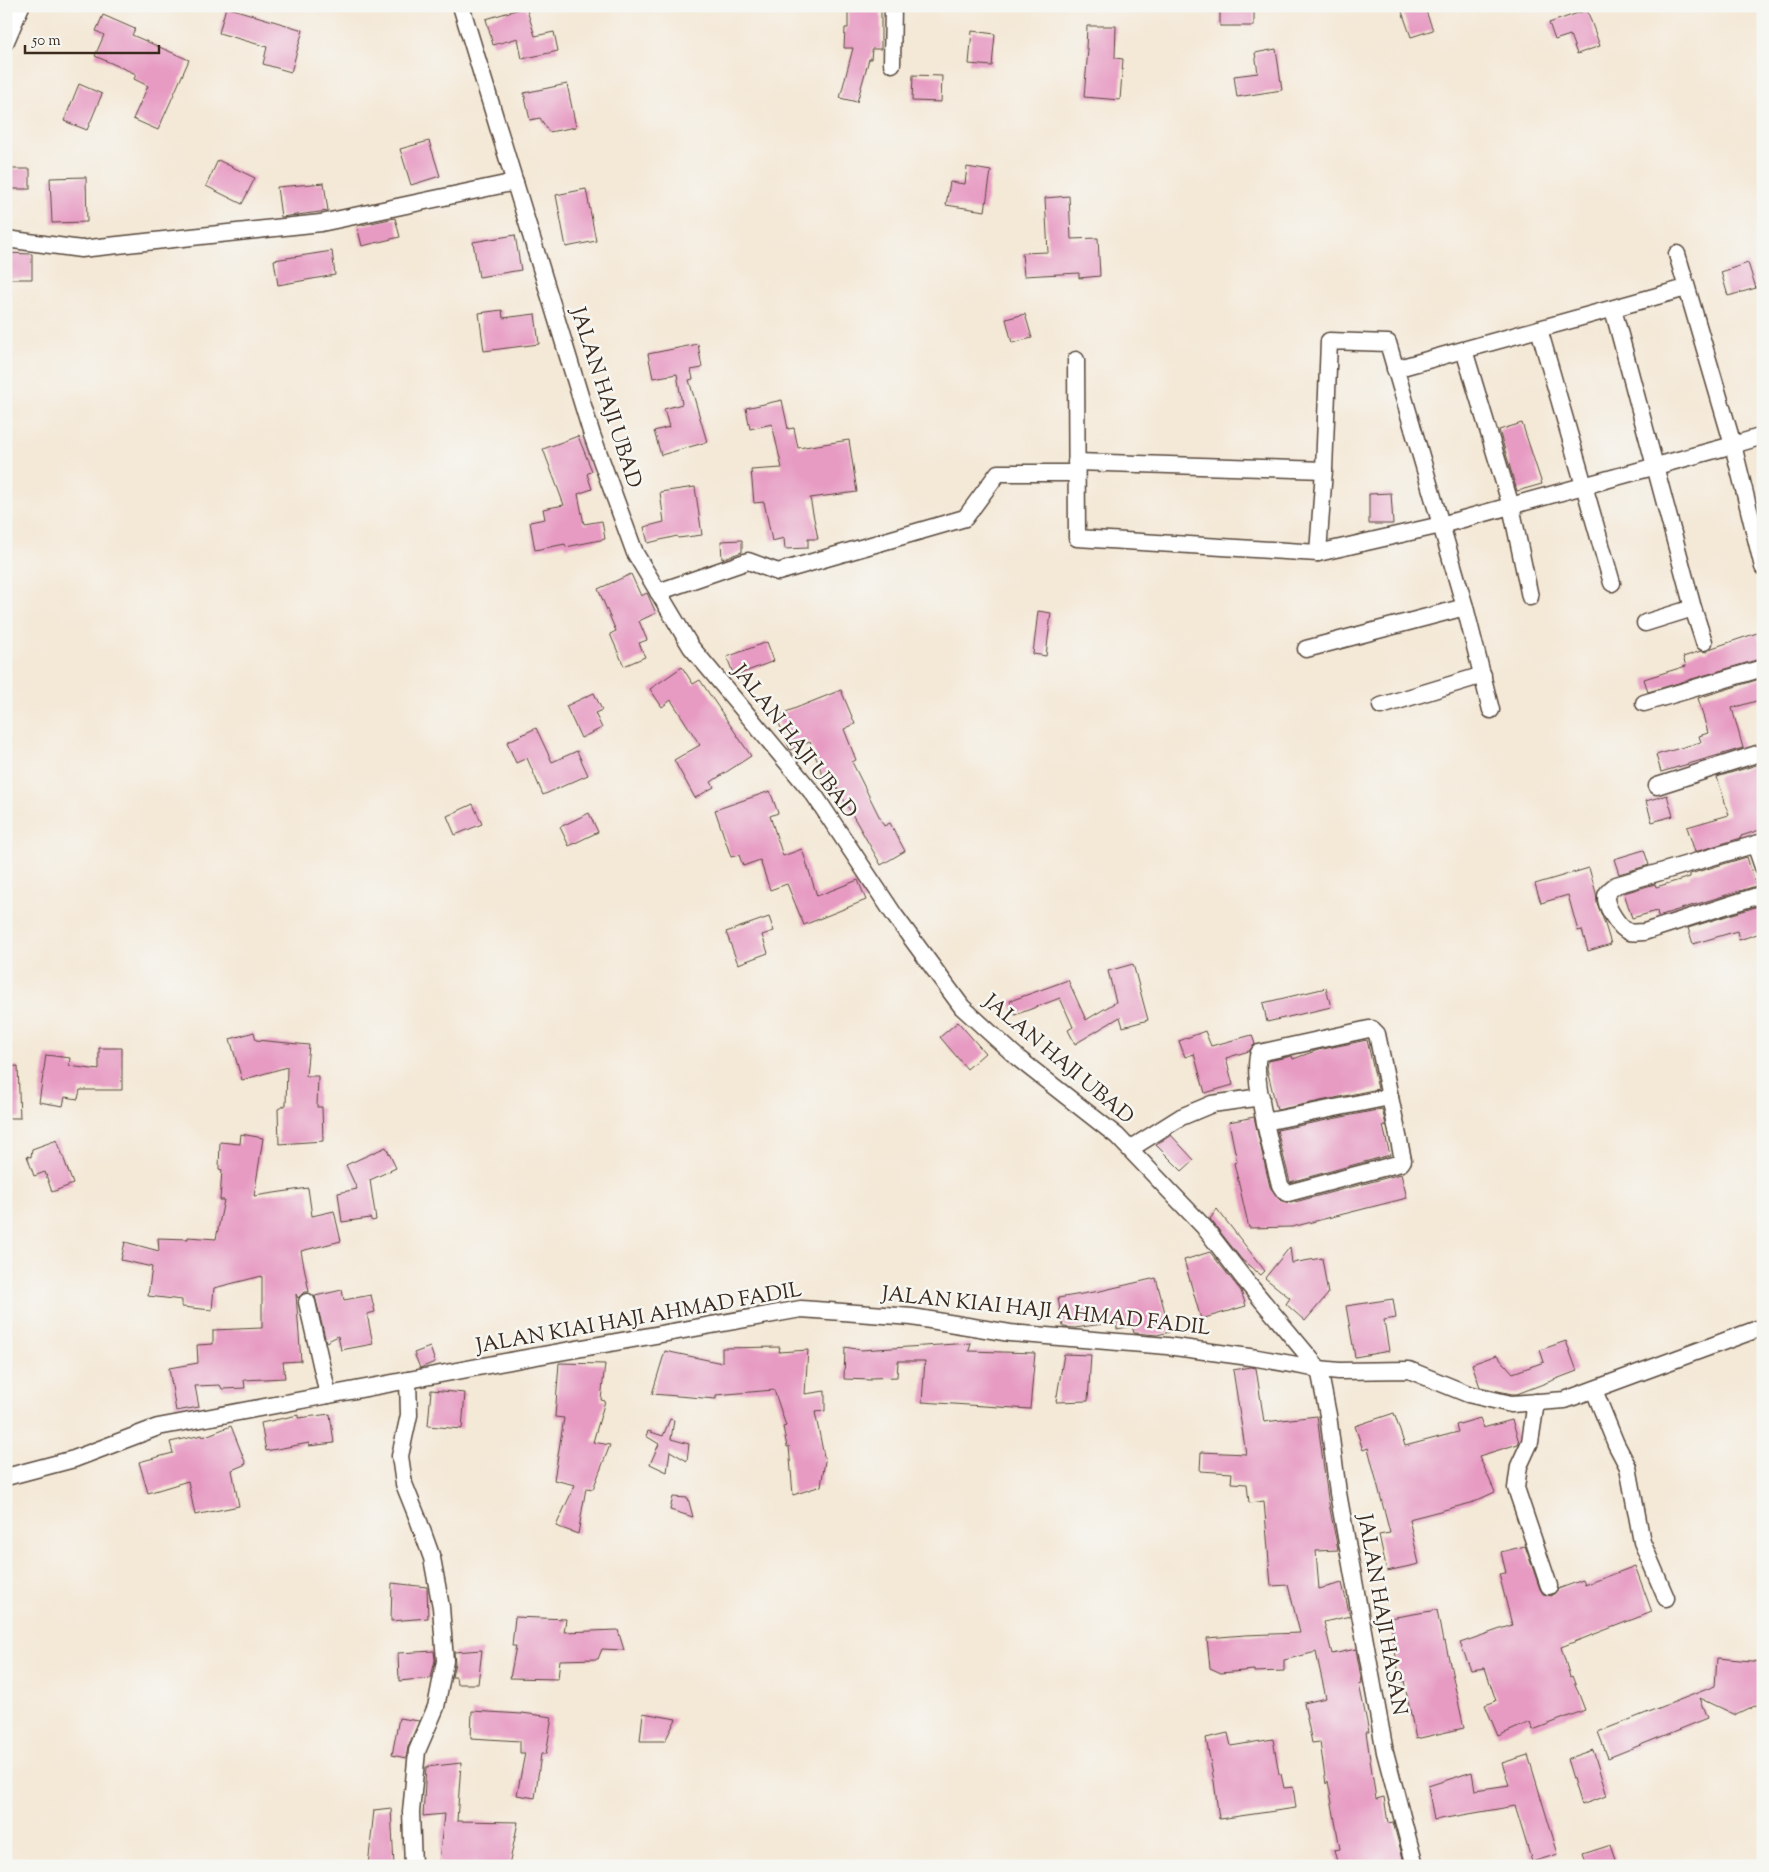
<svg xmlns="http://www.w3.org/2000/svg" width="1769" height="1872" viewBox="0 0 1769 1872" font-family="'Sorts Mill Goudy',serif">
<rect width="100%" height="100%" fill="#f6f6f2"/>
<filter id="ink" filterUnits="userSpaceOnUse"><feTurbulence type="fractalNoise" baseFrequency=".02" numOctaves="2"/><feDisplacementMap in="SourceGraphic" scale="10" xChannelSelector="R" yChannelSelector="G"/><feConvolveMatrix kernelMatrix="1 2 1 2 8 2 1 2 1" color-interpolation-filters="sRGB"/></filter>
<filter id="wash" filterUnits="userSpaceOnUse"><feTurbulence type="fractalNoise" baseFrequency=".0096" numOctaves="4" result="noise"/><feDisplacementMap in="SourceGraphic" scale="20" xChannelSelector="R" yChannelSelector="G"/><feGaussianBlur stdDeviation="1.12" result="paint"/><feColorMatrix in="noise" values="0 0 0 0 0 0 0 0 0 0 0 0 0 0 0 0 0 1.4 0 .05"/><feComposite in="paint" operator="in"/></filter>
<g filter="url(#wash)">
<rect width="100%" height="100%" fill="#f4e8d6"/>
<g id="blocks">
<g fill="#e79bc3">
<path d="M848 6H881V49H872L871 59H869L857 102 840 98 853 48H844L845 28H848Z"/>
<rect x="1220" y="6" width="34" height="20"/>
<path d="M1400 6H1424L1433 30 1411 37Z"/>
<path d="M226 7 303 30 291 72 263 64 267 47 219 33Z"/>
<path d="M526 7 535 36 554 32 558 51 522 59 518 38 493 45 486 19Z"/>
<path d="M1587 10 1600 46 1577 54 1570 35 1555 40 1549 23Z"/>
<path d="M103 15 135 29 132 35 189 60 158 130 133 119 148 86 134 79 136 74 95 56 104 35 96 31Z"/>
<path d="M1087 26H1116L1115 58 1123 59 1120 100 1084 97 1088 49H1086Z"/>
<path d="M972 31 995 34 992 66 969 64Z"/>
<path d="M1276 49 1282 90 1237 97 1234 76 1258 73 1255 53Z"/>
<path d="M913 75 942 76 941 102 912 101Z"/>
<path d="M79 84 102 94 87 130 64 121Z"/>
<path d="M567 84 576 127 549 132 540 118 530 120 524 93Z"/>
<path d="M429 141 440 176 411 185 400 149Z"/>
<path d="M218 160 255 178 242 204 206 186Z"/>
<path d="M967 167 991 171 985 211 946 205 950 182 965 184Z"/>
<rect x="6" y="169" width="24" height="20"/>
<path d="M86 177 87 222 52 223 50 178Z"/>
<path d="M324 183 328 211 281 217 277 187Z"/>
<path d="M586 189 596 241 566 247 556 195Z"/>
<path d="M1069 196 1071 239 1098 238 1100 276 1079 278V273L1024 276 1022 253 1048 252 1045 198Z"/>
<path d="M395 218 400 237 362 246 357 226Z"/>
<path d="M515 235 521 270 479 277 473 242Z"/>
<path d="M332 251 335 275 278 285 274 260Z"/>
<path d="M6 253 32 254V279H6Z"/>
<path d="M1748 263 1756 288 1728 296 1721 272Z"/>
<path d="M502 310 503 318 535 314 539 344 484 351 479 313Z"/>
<path d="M1025 314 1032 338 1012 343 1006 319Z"/>
<path d="M698 344 702 368 691 370 693 379 689 380 707 442 661 455 654 431 669 427 664 409 682 404 677 374 653 378 648 354Z"/>
<path d="M782 400 788 429 794 428 798 448 849 440 857 492 810 498 818 539H808V548L785 549 784 538 772 541 764 502 754 503 751 470 782 468 772 424 750 429 746 408Z"/>
<path d="M1522 423 1542 484 1517 491 1499 430Z"/>
<path d="M578 436 592 471 587 474 592 489 578 494 584 524 602 521 605 539 566 547 565 544 535 550 530 522 545 519 543 509 564 505 543 449Z"/>
<path d="M695 487 702 535 678 538 677 536 648 543 644 527 664 522 660 492Z"/>
<path d="M1391 493 1393 524H1369V494Z"/>
<path d="M742 540V552L722 559 721 541Z"/>
<path d="M631 574 641 596 647 593 656 613 639 621 647 640 639 643 645 657 624 666 610 634 616 631 598 589Z"/>
<path d="M1038 611 1051 613 1046 656 1033 654Z"/>
<path d="M1757 633 1763 651V658L1648 692 1644 679 1686 666 1683 657 1701 651 1707 652 1712 648Z"/>
<path d="M767 642 774 661 734 676 727 657Z"/>
<path d="M682 667 693 684 700 680 751 756 711 782 714 787 695 798 674 760 700 745 671 700 662 707 650 689Z"/>
<path d="M1763 678V699L1732 708 1743 748 1661 772 1656 755 1701 742 1699 736 1708 733 1698 698Z"/>
<path d="M841 690 855 724 844 729 856 760 852 762 884 826 890 823 905 851 881 865 836 786 831 788 822 773 810 742 790 750 776 716Z"/>
<path d="M594 693 602 710 595 713 602 728 581 738 566 706Z"/>
<path d="M536 728 552 762 577 751 588 775 543 795 527 758 516 763 507 742Z"/>
<path d="M1763 763V829L1741 836V838L1695 852 1687 827 1729 815 1717 777Z"/>
<path d="M770 791 778 813 770 816 783 856 802 849 817 896 858 880 866 900 804 925 787 884 770 890 760 860 743 866 739 855 731 857 715 810Z"/>
<path d="M1667 795 1673 816 1652 822 1646 801Z"/>
<path d="M473 804 482 824 455 835 447 816Z"/>
<path d="M589 813 598 832 569 846 560 827Z"/>
<path d="M1644 850 1649 865 1619 874 1614 859Z"/>
<path d="M1747 857 1756 886 1658 916 1657 911 1632 918 1624 893 1655 884 1656 887 1690 877V874Z"/>
<path d="M1589 868 1596 893 1597 903 1604 921 1611 944 1588 951 1582 930 1578 931 1568 895 1541 903 1535 884Z"/>
<path d="M1762 905 1763 932 1739 940 1737 931 1693 944 1688 928Z"/>
<path d="M769 917 774 931 762 935 768 953 738 964 726 932Z"/>
<path d="M1133 964 1148 1020 1123 1027 1120 1017 1075 1044 1068 1030 1073 1027 1060 998 1015 1015 1010 1001 1068 980 1086 1020 1116 1002 1108 971Z"/>
<path d="M1326 988 1331 1007 1267 1022 1263 1003Z"/>
<path d="M958 1022 985 1053 967 1069 940 1037Z"/>
<path d="M1205 1031 1211 1046 1252 1035 1255 1044 1249 1051 1226 1058 1233 1085 1205 1093 1194 1054 1185 1057 1179 1041Z"/>
<path d="M254 1032 256 1040 309 1045 306 1076H318L317 1107H322L323 1141 279 1144 278 1109 286 1105 287 1067 242 1080 230 1039Z"/>
<path d="M1367 1040 1378 1089 1277 1110 1267 1069 1268 1061 1292 1056 1293 1059 1318 1050Z"/>
<path d="M99 1048H122V1090H80L78 1099 65 1097 63 1106 39 1102 46 1055 70 1058 69 1066 99 1070Z"/>
<path d="M18 1066 20 1118H6V1067Z"/>
<path d="M1382 1109 1386 1125 1383 1126 1390 1155 1290 1182 1277 1130Z"/>
<path d="M1254 1117 1270 1187 1280 1200 1291 1203 1401 1174 1407 1198 1292 1227 1249 1228 1234 1163 1237 1162 1229 1122Z"/>
<path d="M241 1134 263 1138 254 1196 308 1188 312 1216 334 1211 341 1241 301 1251 309 1292H304L298 1298 296 1294 301 1361 283 1362 285 1378 244 1380 245 1388 222 1389 220 1385 195 1386 199 1407 176 1411 169 1368 198 1363 197 1345 213 1344V1330L262 1328V1276L214 1288 212 1310 182 1307V1300L148 1296 152 1267 121 1260 125 1242 159 1251 158 1238 188 1239V1237L216 1239 224 1200H220L222 1170 219 1169 220 1142 240 1144Z"/>
<path d="M1171 1135 1194 1160 1182 1171 1156 1145Z"/>
<path d="M57 1140 73 1184 52 1192 45 1172 34 1176 27 1156 31 1157 32 1149Z"/>
<path d="M386 1147 396 1168 370 1180 376 1220 372 1221 370 1218 342 1222 338 1193 357 1189 346 1165Z"/>
<path d="M1217 1209 1265 1271 1261 1275 1242 1260 1210 1219Z"/>
<path d="M1290 1247 1292 1263 1322 1258 1328 1294 1305 1321 1286 1304 1290 1298 1265 1278Z"/>
<path d="M1210 1252 1241 1291 1246 1306 1201 1319 1184 1260Z"/>
<path d="M1156 1278 1170 1332 1157 1335 1134 1333 1132 1326 1117 1329 1116 1322 1075 1328 1063 1327 1058 1298 1100 1291Z"/>
<path d="M342 1290 344 1300 371 1295 375 1312 367 1314 373 1344 341 1350 338 1336 326 1342 315 1296Z"/>
<path d="M1393 1299 1396 1318 1384 1320 1389 1351 1355 1357 1346 1306Z"/>
<path d="M1566 1341 1577 1371 1517 1394H1512L1480 1387 1472 1364 1497 1355 1513 1373 1544 1362 1540 1350Z"/>
<path d="M971 1343 969 1351 1035 1353 1030 1409 922 1402 925 1361H898L897 1377 871 1378V1380L844 1379 845 1347 861 1350Z"/>
<path d="M430 1347 435 1362 420 1368 414 1353Z"/>
<path d="M780 1347 779 1352 808 1350 805 1394 825 1391V1411L815 1412 825 1461 821 1486 793 1495 789 1446 787 1447 783 1427 786 1426 774 1390 716 1395V1399L652 1394 665 1351 722 1363V1348Z"/>
<path d="M1064 1354 1091 1355 1088 1401 1056 1402Z"/>
<path d="M559 1363 605 1364 601 1400 605 1401 593 1442 610 1445 593 1489 586 1488 578 1534 556 1526 575 1485 554 1480 564 1418 555 1417Z"/>
<path d="M1251 1367 1256 1368 1264 1422 1317 1416 1328 1499 1338 1550 1316 1551 1319 1589 1342 1583 1350 1616 1324 1622 1332 1654 1356 1649 1362 1683 1359 1684 1369 1732H1366L1376 1799 1384 1797 1388 1823 1393 1822 1405 1866H1338L1334 1850 1340 1849 1328 1781 1326 1784 1320 1742 1312 1743 1304 1703 1326 1698 1316 1652 1284 1660V1671L1254 1672V1670L1221 1673 1210 1668 1207 1638 1245 1635 1300 1633 1288 1585 1271 1586 1264 1501 1249 1503 1247 1484 1231 1483 1232 1473 1200 1471 1201 1452 1246 1454 1233 1370Z"/>
<path d="M431 1390 465 1393 462 1429 428 1426Z"/>
<path d="M1394 1413 1405 1446 1458 1432 1456 1425 1480 1418 1483 1428 1512 1420 1519 1442 1518 1444 1479 1456 1495 1492 1471 1503 1409 1519 1419 1564 1387 1571 1379 1535 1390 1533 1368 1448 1363 1450 1355 1426Z"/>
<path d="M330 1414 334 1443 309 1446V1443L266 1451 261 1423 298 1415V1418Z"/>
<path d="M670 1419 674 1420 671 1439 689 1444 687 1461 670 1451 667 1472 650 1464 659 1444 646 1436 648 1431 663 1436Z"/>
<path d="M231 1426 246 1464 232 1470 239 1506 195 1515 188 1481 148 1493 139 1462 173 1453 170 1442 202 1435 203 1437Z"/>
<path d="M673 1497 688 1498 693 1517 670 1510Z"/>
<path d="M1525 1546 1540 1589 1543 1594 1552 1596 1558 1589 1583 1580 1585 1585 1635 1566 1652 1612 1561 1647 1570 1677 1572 1676 1585 1710 1533 1730 1530 1722 1498 1736 1485 1705 1496 1701 1485 1668 1471 1670 1460 1643 1512 1625 1499 1574 1506 1573 1501 1552Z"/>
<path d="M392 1583 427 1587 428 1618 391 1621Z"/>
<path d="M1437 1610 1443 1642 1445 1641 1464 1728 1416 1739 1404 1681 1400 1682 1390 1618Z"/>
<path d="M515 1617 566 1619 564 1632 618 1630 624 1650 602 1649 598 1659 560 1660 558 1679 510 1678 516 1646H512Z"/>
<path d="M482 1650 478 1684H457L456 1677H452L455 1663 454 1652Z"/>
<path d="M434 1651 435 1660 431 1678 399 1681 398 1653Z"/>
<path d="M1717 1658 1763 1662V1702L1736 1715 1700 1698 1708 1718 1608 1758 1598 1732 1715 1686Z"/>
<path d="M472 1711 522 1714V1713L552 1717 546 1754H541L535 1798 517 1795 525 1753H520V1741L471 1738Z"/>
<path d="M643 1713 676 1719 665 1741H640Z"/>
<path d="M399 1718 419 1721 408 1747 406 1758 392 1755Z"/>
<path d="M1228 1733 1231 1746 1273 1739 1279 1774H1281L1284 1788 1293 1787 1296 1808 1219 1819 1214 1781 1206 1738Z"/>
<path d="M1593 1750 1607 1796 1581 1805 1567 1759Z"/>
<path d="M1528 1755 1558 1854 1532 1862 1515 1806 1434 1820 1428 1786 1472 1772 1475 1790 1509 1785 1502 1763Z"/>
<path d="M461 1763 457 1821 518 1822 509 1866H443V1862H439L444 1814 423 1816 426 1767Z"/>
<path d="M391 1808 394 1866H368L374 1810Z"/>
<path d="M1611 1845 1618 1866H1587L1583 1854Z"/>
</g>
</g>
</g>
<g filter="url(#ink)">
<use href="#blocks" fill-opacity="0" stroke="#57463a" stroke-width="1"/>
<g fill="none" stroke-linecap="round" stroke-linejoin="round">
<defs>
<g id="street">
<path d="M461 6 592 435 635 553 691 647 815 796 895 916 962 1007 1019 1059 1117 1136 1204 1227 1245 1280 1319 1369 1328 1415 1338 1493 1385 1752 1415 1866"/>
<path d="M6 41 21 6"/>
<path d="M892 64 893 6"/>
<path d="M6 239 81 249 321 223 515 182"/>
<path d="M1677 254 1733 445 1763 567"/>
<path d="M1613 309 1693 608 1704 642"/>
<path d="M1539 329 1612 583"/>
<path d="M1464 350 1511 506 1530 597"/>
<path d="M1076 360 1077 538 1318 553 1441 525 1733 445 1763 436"/>
<path d="M1395 369 1686 288"/>
<path d="M1076 462 1324 470"/>
<path d="M1318 553 1324 470 1329 341 1388 343 1465 607 1491 710"/>
<path d="M658 592 748 561 778 572 965 518 998 473H1076"/>
<path d="M1645 623 1693 608"/>
<path d="M1306 649 1465 607"/>
<path d="M1644 703 1763 668"/>
<path d="M1381 706 1483 675"/>
<path d="M1657 786 1763 752"/>
<path d="M1763 842 1616 885C1613 888 1607 891 1606 896 1605 906 1619 928 1629 932 1633 933 1639 932 1644 932L1763 894"/>
<path d="M1755 844 1763 867"/>
<path d="M1369 1029H1372L1377 1034 1403 1160 1401 1163 1288 1193 1284 1191 1280 1185C1274 1160 1250 1074 1259 1053Z"/>
<path d="M1265 1122 1390 1097"/>
<path d="M1130 1149 1181 1117 1212 1104 1261 1097"/>
<path d="M307 1302 328 1395"/>
<path d="M408 1380 409 1415 400 1456 404 1484 418 1519 432 1558 441 1607 445 1661 436 1707 417 1751 411 1812 413 1866"/>
<path d="M1594 1390 1616 1444 1628 1467 1642 1542 1666 1598"/>
<path d="M1536 1402 1530 1442 1519 1466 1516 1488 1549 1586"/>
<path d="M6 1477 74 1459 158 1427 526 1358 801 1309 912 1317 1010 1333 1167 1346 1257 1358 1319 1369 1339 1371 1409 1370 1468 1394 1511 1404 1565 1400 1763 1327"/>
</g>
</defs>
<use href="#street" stroke="#57463a" stroke-width="19"/>
<use href="#street" stroke="#fff" stroke-width="16"/>
</g>
</g>
<g text-anchor="middle" dominant-baseline="central" stroke-width="5" stroke-linejoin="round" paint-order="stroke">
<g font-size="21" fill="#3b2a1e" stroke="#f6f6f2">
<text transform="translate(605 398) rotate(72)">JALAN HAJI UBAD</text>
<text transform="translate(794 742) rotate(52)">JALAN HAJI UBAD</text>
<text transform="translate(1058 1060) rotate(40)">JALAN HAJI UBAD</text>
<text transform="translate(1046 1312) rotate(6)">JALAN KIAI HAJI AHMAD FADIL</text>
<text transform="translate(639 1319) rotate(-10)">JALAN KIAI HAJI AHMAD FADIL</text>
<text transform="translate(1381 1615) rotate(80)">JALAN HAJI HASAN</text>
</g>
</g>
<rect width="1769" height="1872" fill="none" stroke="#f6f6f2" stroke-width="25"/>
<path d="M25 45v8h134v-8" fill="none" stroke="#3b2a1e" stroke-width="2.5"/>
<text x="32" y="45" font-size="15" fill="#3b2a1e" stroke="#f6f6f2" stroke-width="4" paint-order="stroke">50 m</text>
</svg>
